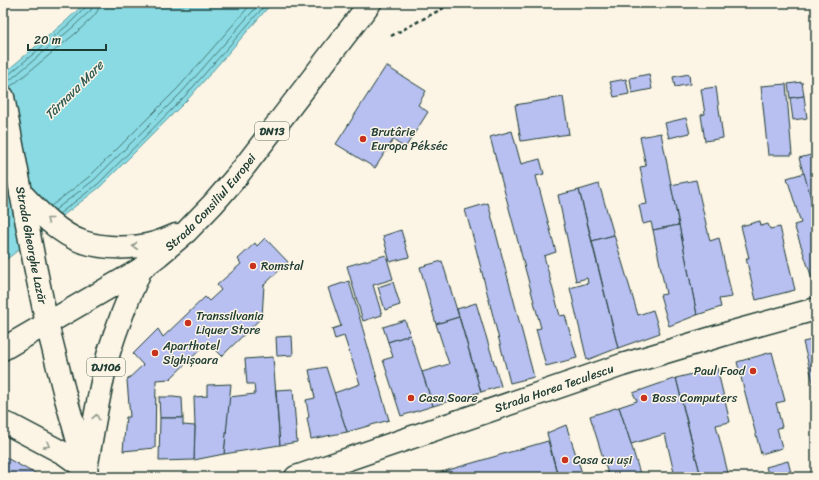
<svg xmlns="http://www.w3.org/2000/svg" width="819" height="480" viewBox="0 0 819 480" font-family="Sriracha,sans-serif">
<rect width="100%" height="100%" fill="#fcf5e5"/>
<filter id="ink" filterUnits="userSpaceOnUse"><feTurbulence type="fractalNoise" baseFrequency=".025" numOctaves="2"/><feDisplacementMap in="SourceGraphic" scale="8" xChannelSelector="R" yChannelSelector="G"/><feConvolveMatrix kernelMatrix="1 2 1 2 8 2 1 2 1" color-interpolation-filters="sRGB"/></filter>
<g filter="url(#ink)">
<path fill="#89dae3" stroke="#5f9b9d" d="M85 3H272L189 98 100 187 3 262V74L66 21Z"/>
<g fill="none" stroke-linecap="round" stroke-linejoin="round">
<g stroke="#497c7a" stroke-width="1">
<path d="M3 77 7 76 69 24 86 7 88 3"/>
<path d="M3 82 10 80 72 28 91 10 92 7 93 3"/>
<path d="M9 87 14 84 76 33 94 16 98 10 99 3"/>
<path d="M51 206 90 176 178 88 252 3"/>
<path d="M55 210 94 180 182 92 260 3"/>
<path d="M59 214 98 184 186 95 267 3"/>
</g>
</g>
<g fill="#b8c0f2" stroke="#1f3d34">
<path d="M386 66 426 91 418 105 428 112 405 148 393 140 375 168 336 144Z"/>
<path d="M649 74 652 89 632 93 630 78Z"/>
<path d="M689 74 690 84 675 87 673 77Z"/>
<path d="M626 79 629 94 614 97 610 82Z"/>
<path d="M802 82 804 96 790 98 788 84Z"/>
<path d="M786 84 792 155H768L761 86Z"/>
<path d="M716 87 723 138 705 141 701 115 705 114 701 89Z"/>
<path d="M804 96 807 118 793 120 790 98Z"/>
<path d="M563 97 569 134 521 141 515 105Z"/>
<path d="M686 118 690 133 669 138 665 123Z"/>
<path d="M512 131 521 164 540 159 544 174 536 176 556 252 544 256 560 316 565 315 577 358 546 366 536 329 541 328 490 137Z"/>
<path d="M661 133 679 225 653 230 651 222 643 224 639 205 647 204 640 167 646 166 640 137Z"/>
<path d="M815 154 816 158V217L799 158Z"/>
<path d="M804 173 816 217V283L814 284 794 225 801 223 787 178Z"/>
<path d="M696 180 710 241 719 238 732 297 719 299 721 307 697 315 671 185Z"/>
<path d="M599 184 614 235 592 241 579 190Z"/>
<path d="M579 190 618 348 587 360 570 288 588 283 587 278 576 281 558 195Z"/>
<path d="M488 203 534 377 510 383 473 237 465 210Z"/>
<path d="M760 221 761 226 768 224 770 229 780 227 795 290 756 300 746 258H749L741 226Z"/>
<path d="M679 225 697 315 669 326 660 295 666 294 653 230Z"/>
<path d="M401 230 409 257 390 262 383 236Z"/>
<path d="M614 235 638 315 653 310 660 333 618 348 592 241Z"/>
<path d="M265 238 288 262 264 285 262 317 222 356 208 342 170 379 156 380 155 448 123 451 126 417H130L127 380 143 365 133 354 158 329 163 337 205 297 209 301 221 290 217 285 241 264 238 259 255 243 257 246Z"/>
<path d="M386 255 393 279 373 285 382 315 363 321 347 266Z"/>
<path d="M442 261 459 317 436 324 420 267Z"/>
<path d="M349 281 389 420 347 432 334 393 360 384 344 336 335 339 332 329 341 326 328 288Z"/>
<path d="M393 282 400 305 385 310 378 287Z"/>
<path d="M476 303 501 386 481 392 457 309Z"/>
<path d="M459 317 481 392 433 406 422 372 449 364 436 324Z"/>
<path d="M405 320 410 335 388 342 383 327Z"/>
<path d="M410 335 433 406 401 416 383 360 393 357 388 342Z"/>
<path d="M292 336 293 355 277 356 276 337Z"/>
<path d="M816 339V394L803 342Z"/>
<path d="M772 352 785 401 776 403 782 427 777 428 782 448 761 454 737 362Z"/>
<path d="M273 357 280 445 224 454 229 397 255 394 254 384H247L245 359Z"/>
<path d="M326 367 347 432 311 439 307 418 309 417 306 400 315 398 309 370Z"/>
<path d="M717 368 730 422 716 425 729 477H701L676 378Z"/>
<path d="M676 378 688 427 701 477H675L665 434 631 444 619 407 637 401 633 393Z"/>
<path d="M231 384 224 454 194 460 195 426 194 397 207 396V385Z"/>
<path d="M293 389 297 442 280 445 276 390Z"/>
<path d="M159 397H173L182 398 183 418H160Z"/>
<path d="M619 407 631 444 641 477H609L590 416Z"/>
<path d="M160 418H183V425L195 426 194 460 159 461Z"/>
<path d="M566 425 581 470 583 477H558L547 433Z"/>
<path d="M548 441 558 477H447L445 471Z"/>
<path d="M3 456 41 477H3Z"/>
<path d="M788 461 792 477H769L766 467Z"/>
<path d="M445 471 447 477H425Z"/>
</g>
<g fill="none" stroke-linecap="round" stroke-linejoin="round">
<defs>
<g id="minor">
<path id="s1" d="M3 97 35 266 47 324"/>
<path id="s2" d="M296 477 622 365 729 333 816 309"/>
</g>
<path id="major" d="M47 324 65 395 87 473"/>
<g id="highway">
<path d="M21 193C37 210 59 234 83 242 105 249 133 249 155 243 162 241 169 238 176 235"/>
<path id="s3" d="M3 349 141 269 159 255 186 232 213 204 238 175 370 3"/>
<path d="M3 423 12 426 65 454 86 469C93 430 99 390 109 352 118 323 129 296 141 269"/>
</g>
</defs>
<use href="#minor" stroke="#1f3d34" stroke-width="25"/>
<use href="#major" stroke="#1f3d34" stroke-width="25"/>
<use href="#highway" stroke="#1f3d34" stroke-width="25"/>
<path stroke="#1f3d34" stroke-width="2.5" stroke-dasharray="4 3" stroke-linecap="butt" d="M391 36 453 3"/>
<use href="#minor" stroke="#fcf5e5" stroke-width="22"/>
<use href="#major" stroke="#fcf5e5" stroke-width="22"/>
<use href="#highway" stroke="#fcf5e5" stroke-width="22"/>
</g>
<defs><path id="oneway-chevron" d="M-2-3.5L2.5 0L-2 3.5" fill="none" stroke-width="1.6" stroke-linecap="round" stroke-linejoin="round"/></defs>
<g stroke="#8e998c">
<use href="#oneway-chevron" transform="translate(49 220) rotate(-141)"/>
<use href="#oneway-chevron" transform="translate(135 246) rotate(174)"/>
<use href="#oneway-chevron" transform="translate(96 417) rotate(-80)"/>
<use href="#oneway-chevron" transform="translate(47 445) rotate(29)"/>
</g>
</g>
<g fill="#c8321e" stroke="#fcf5e5" stroke-width="1.5">
<circle cx="363" cy="139" r="4"/>
<circle cx="253" cy="266" r="4"/>
<circle cx="188" cy="323" r="4"/>
<circle cx="155" cy="353" r="4"/>
<circle cx="753" cy="371" r="4"/>
<circle cx="411" cy="398" r="4"/>
<circle cx="644" cy="398" r="4"/>
<circle cx="565" cy="460" r="4"/>
</g>
<g text-anchor="middle" dominant-baseline="central" stroke-width="3" stroke-linejoin="round" paint-order="stroke">
<g fill="#fcf5e5" stroke="#617469" stroke-width="1">
<rect x="255" y="122" width="34" height="18" rx="3"/>
<rect x="87" y="358" width="38" height="18" rx="3"/>
</g>
<g font-size="11" font-weight="bold" fill="#1f3d34">
<text x="272" y="131">DN13</text>
<text x="106" y="367">DJ106</text>
</g>
<g font-size="12" fill="#1f3d34" stroke="#fcf5e5" text-anchor="start">
<text x="371" y="132">Brutârie<tspan x="371" dy="14">Europa Pékséc</tspan></text>
<text x="261" y="266">Romstal</text>
<text x="196" y="316">Transsilvania<tspan x="196" dy="14">Liquer Store</tspan></text>
<text x="163" y="346">Aparthotel<tspan x="163" dy="14">Sighișoara</tspan></text>
<text x="745" y="371" text-anchor="end">Paul Food</text>
<text x="419" y="398">Casa Soare</text>
<text x="652" y="398">Boss Computers</text>
<text x="573" y="460">Casa cu uși</text>
</g>
<g font-size="12" fill="#1f3d34" stroke="#fcf5e5">
<text stroke="none"><textPath href="#s3" startOffset="256">Strada Consiliul Europei</textPath></text>
<text stroke="none"><textPath href="#s1" startOffset="151">Strada Gheorghe Lazăr</textPath></text>
<text stroke="none"><textPath href="#s2" startOffset="273">Strada Horea Teculescu</textPath></text>
</g>
<g font-size="13" font-style="italic" fill="#345c57" stroke="#fcf5e5">
<text transform="translate(74 90) rotate(-45)">Târnava Mare</text>
</g>
</g>
<rect width="819" height="480" fill="none" stroke="#fcf5e5" stroke-width="16"/>
<rect x="8" y="8" width="803" height="464" fill="none" stroke="#1f3d34" stroke-width="1.5" filter="url(#ink)"/>
<path d="M28 44v6h78v-6" fill="none" stroke="#1f3d34" stroke-width="2"/>
<text x="34" y="44" font-size="12" fill="#1f3d34" stroke="#fcf5e5" stroke-width="3" paint-order="stroke">20 m</text>
</svg>
